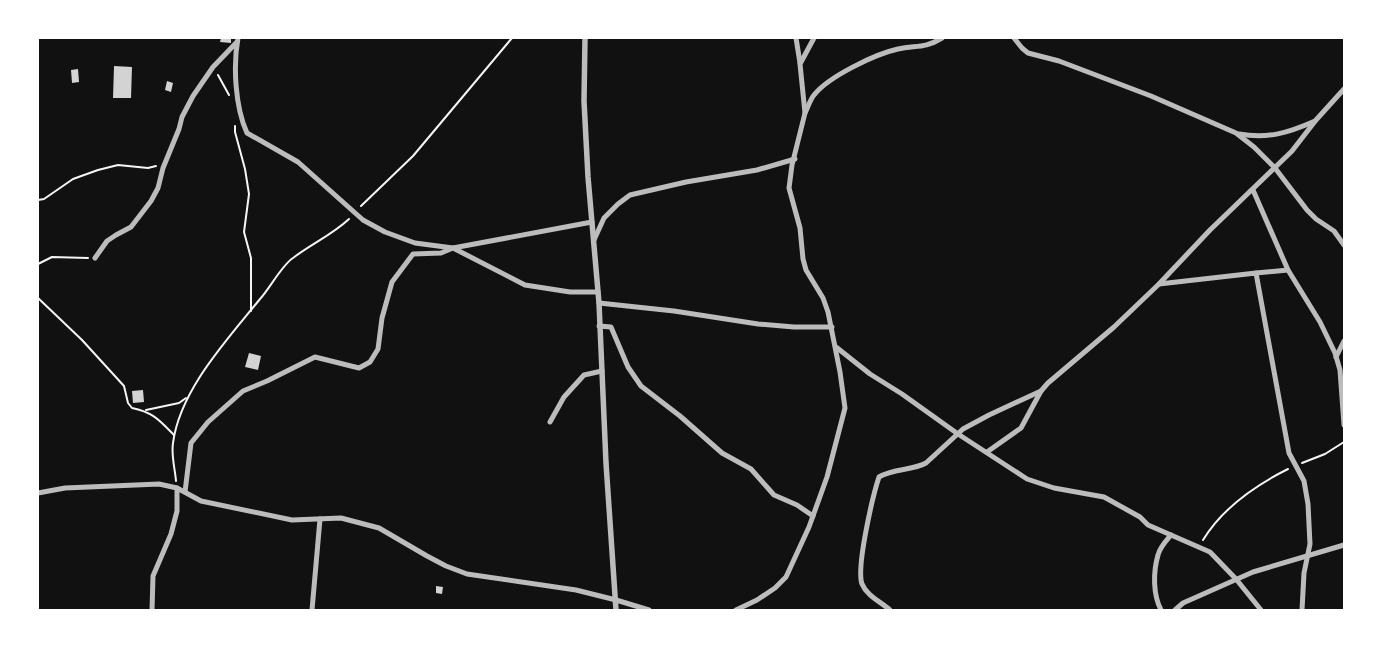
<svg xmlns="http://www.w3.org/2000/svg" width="1382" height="648" viewBox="0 0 1382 648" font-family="'Source Sans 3',sans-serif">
<rect width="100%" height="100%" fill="#111"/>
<g fill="#d3d3d3">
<path d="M221 38H231V43L220 42Z"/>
<path d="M114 66 132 67 131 98H113Z"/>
<path d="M78 69 79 82 72 83 71 70Z"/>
<path d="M167 81 173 83 171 92 165 90Z"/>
<path d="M249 353 261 356 258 370 245 367Z"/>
<path d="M143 390 144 402 133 403 132 391Z"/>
<path d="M436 586 443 587 442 594 436 593Z"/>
</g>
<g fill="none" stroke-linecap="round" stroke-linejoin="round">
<g stroke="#f5f5f5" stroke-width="2">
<path d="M218 75 229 95"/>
<path d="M235 126V132L245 169 249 194 244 232 251 258V311"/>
<path d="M38 200 44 199 73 179 98 170 118 165 148 168 156 166"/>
<path d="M361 206 413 156 512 38"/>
<path d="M38 264 52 257 88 258"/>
<path d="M38 298 82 340 124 386 128 403 132 408C153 412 160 421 174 435"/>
<path d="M146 410 179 403 186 398"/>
<path d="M1302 463 1325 454 1344 442"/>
<path d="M176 481C175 469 171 455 173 443 180 390 227 340 260 299 270 288 282 265 293 258 311 244 332 235 349 219"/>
<path d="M1203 540C1222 509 1256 485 1288 469"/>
</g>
<g stroke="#bcbcbc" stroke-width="5">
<path d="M238 38C233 65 235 107 247 133L298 162 363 220 385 232 415 243 453 248 525 285 570 292H598"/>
<path d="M796 38 800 63"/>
<path d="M1014 38 1022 48 1028 53 1059 61 1151 96 1236 133 1254 147 1275 168 1307 210 1316 219 1334 231 1344 245"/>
<path d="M805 113C808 107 810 100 814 95 828 77 875 54 898 49 916 45 924 49 942 38"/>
<path d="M1239 134C1268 139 1288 133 1315 121"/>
<path d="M1253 190 1288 270 1320 322 1335 353 1340 370 1344 425"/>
<path d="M594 240 604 218 618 204 630 195 686 182 757 170 795 159"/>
<path d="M95 258 107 241 116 235 131 227 151 201 158 188 163 168 179 129 182 117 193 96 213 67 237 42"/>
<path d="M1256 273 1288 270"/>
<path d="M1159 284 1256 273 1289 453 1304 481 1308 504 1310 544 1304 573 1302 610"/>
<path d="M599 303 674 311 758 324 794 327H832"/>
<path d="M599 326 611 327 628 367 641 386 680 416 722 453 751 469 774 495 797 505 813 516"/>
<path d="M836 347 870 374 902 394 958 434 1027 479 1054 488 1104 497 1140 517 1148 525 1210 552 1236 579 1261 610"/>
<path d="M1336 357 1344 341"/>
<path d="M550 422 564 397 584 375 602 371"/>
<path d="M987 452 1021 428 1041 391 1048 383 1114 327 1159 284 1210 230 1292 151 1316 120 1344 89"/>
<path d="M185 492 191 443 208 422 243 391 267 381 315 357 359 368 370 362 378 349 382 318 392 282 413 254 441 253 453 248 592 222"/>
<path d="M38 493 65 488 159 484 177 488 201 501 292 520 341 518 379 528 427 556 446 566 467 574 576 590 616 600 649 610"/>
<path d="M152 610 153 576 171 534 177 511V488"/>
<path d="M312 610 320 519"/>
<path d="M736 610 757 600 775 588 786 577 809 527 827 477 845 408 840 372 828 312 823 298 806 270 803 259 800 228 789 188 792 165 805 113 800 64 814 38"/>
<path d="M890 610C881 602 867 596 862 584 856 567 873 495 879 477 894 468 911 471 926 463L963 429 989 415 1041 391"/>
<path d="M1161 610C1153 595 1153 572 1158 555 1160 547 1166 541 1171 535"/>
<path d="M1175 610 1183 603 1253 572 1344 545"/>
</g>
<path stroke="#bcbcbc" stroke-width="5.5" d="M585 38 584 101 588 177 599 303 606 463 616 610"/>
</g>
<rect width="1382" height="648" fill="none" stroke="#ffffff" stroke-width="78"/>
</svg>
